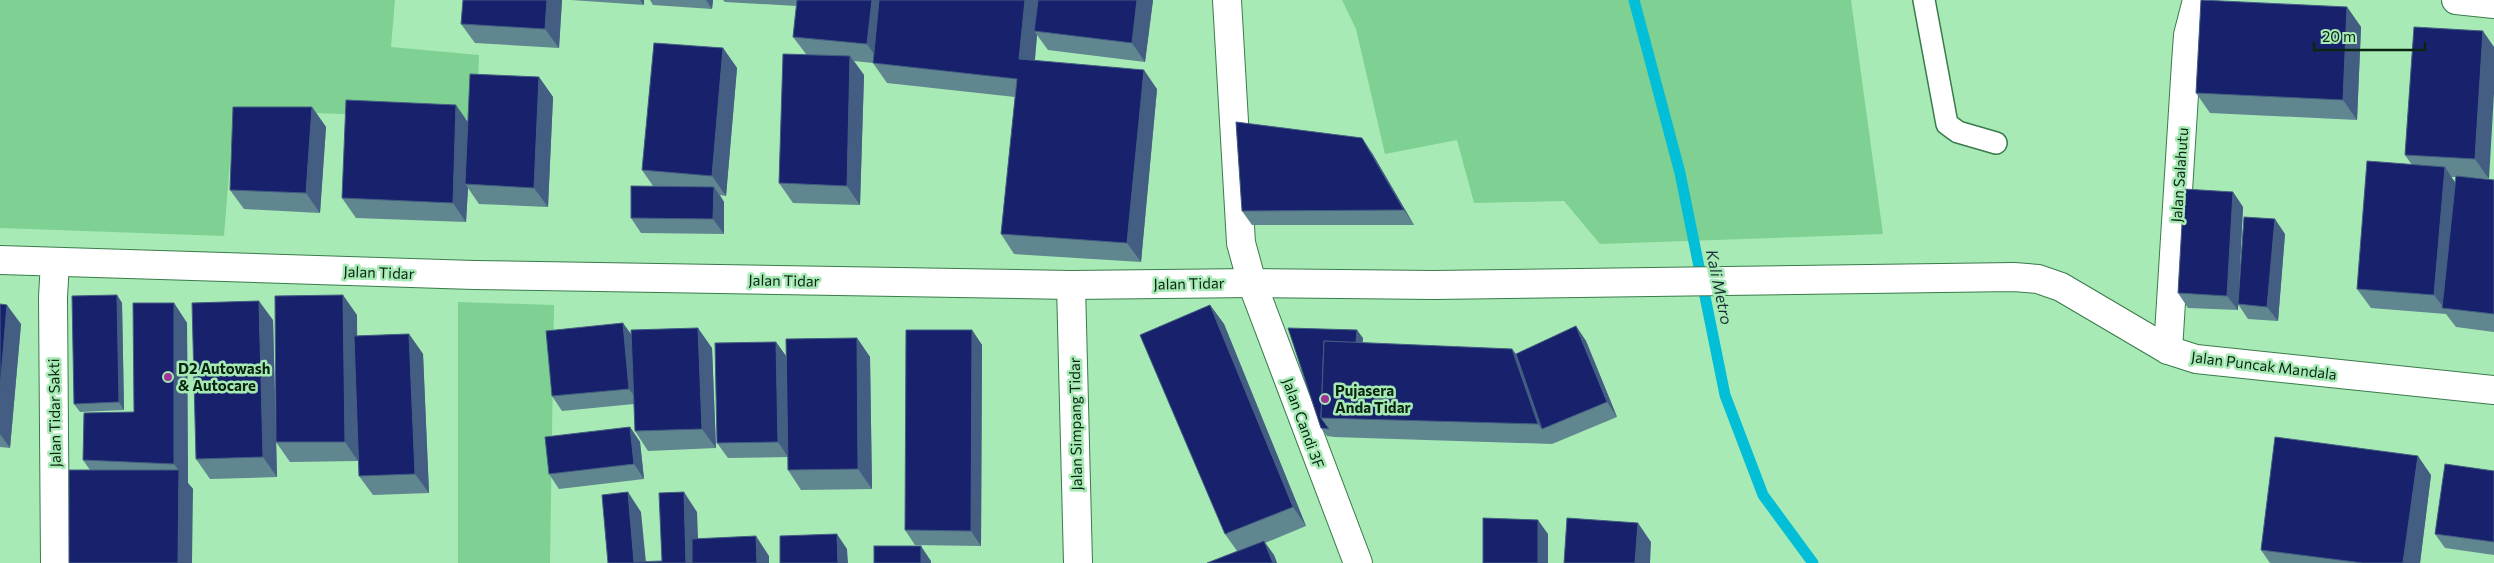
<svg xmlns="http://www.w3.org/2000/svg" width="2494" height="563" viewBox="0 0 2494 563" font-family="Commissioner,sans-serif">
<rect width="100%" height="100%" fill="#a7eab5"/>
<g fill="#7ed192">
<path d="M0 0H395L391 47 479 55 477 119 234 110 224 236 0 228Z"/>
<path d="M1342 0H1851L1883 234 1600 244 1564 201 1474 203 1457 140 1385 154 1356 29Z"/>
<path d="M458 302 554 305 550 563H458Z"/>
</g>
<g fill="none" stroke-linecap="round" stroke-linejoin="round">
<path stroke="#02bed6" stroke-width="11" d="M1634 0 1680 173 1725 395 1763 495 1813 563"/>
<defs>
<path id="service" d="M1924 0 1947 124 1958 132 1996 143"/>
<g id="minor">
<path d="M1227 0 1241 243 1252 283 1358 563"/>
<path d="M2456 0 2494 4"/>
<path d="M55 262 53 297 55 563"/>
<path d="M1071 285 1078 563"/>
<path d="M2168 350 2186 63 2188 35 2197 0"/>
</g>
<path id="secondary" d="M0 260 474 275 1071 285 1252 283 1434 285 2014 277 2038 279 2061 287 2168 350 2196 359 2494 390"/>
</defs>
<use href="#service" stroke="#3a7b4b" stroke-width="24"/>
<use href="#minor" stroke="#3a7b4b" stroke-width="30"/>
<use href="#secondary" stroke="#3a7b4b" stroke-width="30"/>
<use href="#service" stroke="#fff" stroke-width="21"/>
<use href="#minor" stroke="#fff" stroke-width="28"/>
<use href="#secondary" stroke="#fff" stroke-width="28"/>
</g>
<g fill="#608690" fill-rule="evenodd">
<path d="M562 0 559 48 475 43 461 24Z"/>
<path d="M571 0H644V5Z"/>
<path d="M650 0H713L712 9 653 5Z"/>
<path d="M723 0H1153L1145 62 1048 50 1037 35 1035 60 1157 89 1141 262 1014 254 1001 234 1015 97 887 83 873 63 854 61 864 75 860 205 793 203 779 183 806 54 793 37 797 6 725 2Z"/>
<path d="M2347 7 2361 27 2357 120 2210 113 2196 93Z"/>
<path d="M2414 27 2489 179 2467 177 2494 180V332L2456 327 2446 314 2371 308 2357 289 2412 165 2405 155ZM2451 177H2456V183Z"/>
<path d="M723 48 737 68 726 196 720 195 724 202V234L641 233 631 218 653 186 642 170Z"/>
<path d="M539 77 553 97 548 207 479 204 468 188 466 222 356 218 342 198 468 122Z"/>
<path d="M312 107 326 127 320 213 244 209 230 190Z"/>
<path d="M1372 153 1414 225H1252L1242 211Z"/>
<path d="M2233 192 2243 207 2238 297 2285 234 2278 321 2248 319 2238 304V310L2188 308 2178 293Z"/>
<path d="M117 295 122 303 124 410 80 412 74 404Z"/>
<path d="M174 303 187 323 188 483 193 489 90 470 83 460 134 412Z"/>
<path d="M0 304 21 324 10 448 0 447Z"/>
<path d="M1210 305 1224 324 1306 526 1265 543 1274 555 1277 563H1207L1237 551 1225 534Z"/>
<path d="M357 315V336L409 334 423 354 429 493 373 495 359 476 358 447V461L290 462 276 442Z"/>
<path d="M273 320 277 477 210 479 196 459Z"/>
<path d="M1576 326 1586 341 1617 417 1552 444 1334 437 1327 436 1321 428 1288 328 1363 338 1362 343 1512 349 1516 354Z"/>
<path d="M972 330 982 345 981 546 915 545 905 530Z"/>
<path d="M631 335 712 348 716 448 648 451 635 431 634 404 562 411 552 396Z"/>
<path d="M857 338 870 357 872 489 801 490 788 470V457L728 458 717 443 776 342 786 356 787 405Z"/>
<path d="M630 427 640 442 644 479 559 489 549 474Z"/>
<path d="M2494 471V555L2445 548 2435 534Z"/>
<path d="M2431 475 2420 563H2270L2261 550Z"/>
</g>
<g fill="#435e82">
<path d="M547 0H562L559 48 545 29Z"/>
<path d="M640 0H644V5Z"/>
<path d="M706 0H713L712 9Z"/>
<path d="M872 0H887L881 64 867 44Z"/>
<path d="M1025 0H1041L1034 31 1037 35 1033 78 1019 59Z"/>
<path d="M1137 0H1153L1145 62 1132 43Z"/>
<path d="M2347 7 2361 27 2357 120 2343 100Z"/>
<path d="M2483 31 2494 47V93L2489 179 2475 159Z"/>
<path d="M723 48 737 68 726 196 712 176Z"/>
<path d="M850 56 864 75 860 205 847 186Z"/>
<path d="M1144 70 1157 89 1141 262 1127 243Z"/>
<path d="M539 77 553 97 548 207 534 188Z"/>
<path d="M456 105 470 125 465 184 468 188 466 222 453 203Z"/>
<path d="M312 107 326 127 320 213 306 193Z"/>
<path d="M1362 138 1372 153 1414 225 1404 210Z"/>
<path d="M2445 167 2458 187 2444 308 2434 295Z"/>
<path d="M714 187 724 202V234L713 219Z"/>
<path d="M2233 192 2243 207 2238 310 2227 296Z"/>
<path d="M2275 219 2285 234 2278 321 2267 307Z"/>
<path d="M117 295 122 303 124 410 119 402Z"/>
<path d="M343 295 357 315 358 461 345 442Z"/>
<path d="M259 301 273 320 277 477 263 457Z"/>
<path d="M174 303 187 323 188 483 193 489 192 563H178L179 471 174 464Z"/>
<path d="M7 305 21 324 10 448 0 434V389Z"/>
<path d="M1210 305 1224 324 1306 526 1293 507Z"/>
<path d="M623 323 634 338 640 404 629 389Z"/>
<path d="M1576 326 1586 341 1617 417 1607 402Z"/>
<path d="M698 328 712 348 716 448 702 429Z"/>
<path d="M972 330 982 345 981 546 971 531Z"/>
<path d="M1357 330 1363 338 1361 362 1356 354Z"/>
<path d="M409 334 423 354 429 493 415 474Z"/>
<path d="M857 338 870 357 872 489 858 469Z"/>
<path d="M776 342 786 356 788 457 778 442Z"/>
<path d="M1512 349 1526 368 1542 429 1538 424Z"/>
<path d="M630 427 640 442 644 479 634 464Z"/>
<path d="M2418 456 2431 475 2420 563H2403Z"/>
<path d="M628 492 641 512 646 563 634 562Z"/>
<path d="M684 492 697 512 699 563H686Z"/>
<path d="M1538 520 1548 534V563H1538Z"/>
<path d="M1638 523 1651 542 1650 563H1635Z"/>
<path d="M837 534 847 549 848 563H838Z"/>
<path d="M756 536 769 556V563H757Z"/>
<path d="M1264 541 1274 555 1277 563H1273Z"/>
<path d="M921 546 931 561V563H921Z"/>
</g>
<g fill="#18226c" stroke="#435e82">
<path d="M463 0H547L545 29 461 24Z"/>
<path d="M797 0H872L867 44 793 37Z"/>
<path d="M879 0H1025L1019 59 1144 70 1127 243 1001 234 1017 79 873 63Z"/>
<path d="M1038 0H1137L1132 43 1034 31Z"/>
<path d="M2201 0 2347 7 2343 100 2196 93Z"/>
<path d="M2414 27 2483 31 2475 159 2405 155Z"/>
<path d="M654 43 723 48 712 176 642 170Z"/>
<path d="M783 54 850 56 847 186 779 183Z"/>
<path d="M470 74 539 77 534 188 465 184Z"/>
<path d="M346 100 456 105 453 203 342 198Z"/>
<path d="M233 107H312L306 193 230 190Z"/>
<path d="M1236 122 1362 138 1404 210 1242 211Z"/>
<path d="M2367 161 2445 167 2434 295 2357 289Z"/>
<path d="M2456 176 2494 180V314L2442 308Z"/>
<path d="M631 186 714 187 713 219 631 218Z"/>
<path d="M2184 189 2233 192 2227 296 2178 293Z"/>
<path d="M2244 217 2275 219 2267 307 2238 304Z"/>
<path d="M117 295 119 402 74 404 72 296Z"/>
<path d="M343 295 345 442H276L275 296Z"/>
<path d="M259 301 263 457 196 459 192 303Z"/>
<path d="M133 303H174V464L83 460 84 413 134 412Z"/>
<path d="M0 304 7 305 0 389Z"/>
<path d="M1210 305 1293 507 1225 534 1140 335Z"/>
<path d="M623 323 629 389 552 396 546 331Z"/>
<path d="M1576 326 1607 402 1542 429 1516 354Z"/>
<path d="M698 328 702 429 635 431 631 330Z"/>
<path d="M1288 328 1357 330 1356 343 1324 341 1321 418 1329 429 1321 428Z"/>
<path d="M906 330H972L971 531 905 530Z"/>
<path d="M409 334 415 474 359 476 354 336Z"/>
<path d="M857 338 858 469 788 470 786 339Z"/>
<path d="M1324 341 1512 349 1538 424 1321 418Z"/>
<path d="M776 342 778 442 717 443 715 343Z"/>
<path d="M630 427 634 464 549 474 545 437Z"/>
<path d="M2275 437 2418 456 2403 563H2363L2261 550Z"/>
<path d="M2445 464 2494 471V542L2435 534Z"/>
<path d="M69 470H179L178 563H69Z"/>
<path d="M628 492 634 562 662 561 659 493 684 492 686 563H608L602 495Z"/>
<path d="M1483 518 1538 520V563H1483Z"/>
<path d="M1567 518 1638 523 1635 563H1564Z"/>
<path d="M837 534 838 563H780V536Z"/>
<path d="M756 536 757 563H692V539Z"/>
<path d="M1264 541 1273 563H1207Z"/>
<rect x="874" y="546" width="47" height="17"/>
</g>
<g fill="#9e3597" stroke="#a7eab5" stroke-width="2">
<circle cx="168" cy="377" r="5"/>
<circle cx="1325" cy="399" r="5"/>
</g>
<g text-anchor="middle" dominant-baseline="central" stroke-width="5" stroke-linejoin="round" paint-order="stroke">
<g font-size="15" fill="#0a2612" stroke="#a7eab5">
<text transform="translate(2179 175) rotate(-86)">Jalan Salahutu</text>
<text transform="translate(379 272) rotate(2)">Jalan Tidar</text>
<text transform="translate(784 280) rotate(1)">Jalan Tidar</text>
<text transform="translate(1189 283) rotate(-1)">Jalan Tidar</text>
<text transform="translate(2264 365) rotate(7)">Jalan Puncak Mandala</text>
<text transform="translate(54 413) rotate(-91)">Jalan Tidar Sakti</text>
<text transform="translate(1304 423) rotate(70)">Jalan Candi 3F</text>
<text transform="translate(1075 424) rotate(-91)">Jalan Simpang Tidar</text>
</g>
<g font-size="15" font-weight="bold" fill="#0a2612" stroke="#a7eab5" text-anchor="start">
<text x="178" y="368">D2 Autowash<tspan x="178" dy="17">&amp; Autocare</tspan></text>
<text x="1335" y="390">Pujasera<tspan x="1335" dy="17">Anda Tidar</tspan></text>
</g>
<g font-size="16" font-style="italic" fill="#172f34" stroke="#a7eab5">
<text transform="translate(1720 287) rotate(78)">Kali Metro</text>
</g>
</g>
<path d="M2314 42v8h111v-8" fill="none" stroke="#0a2612" stroke-width="2.5"/>
<text x="2322" y="42" font-size="15" fill="#0a2612" stroke="#a7eab5" stroke-width="4" paint-order="stroke">20 m</text>
</svg>
